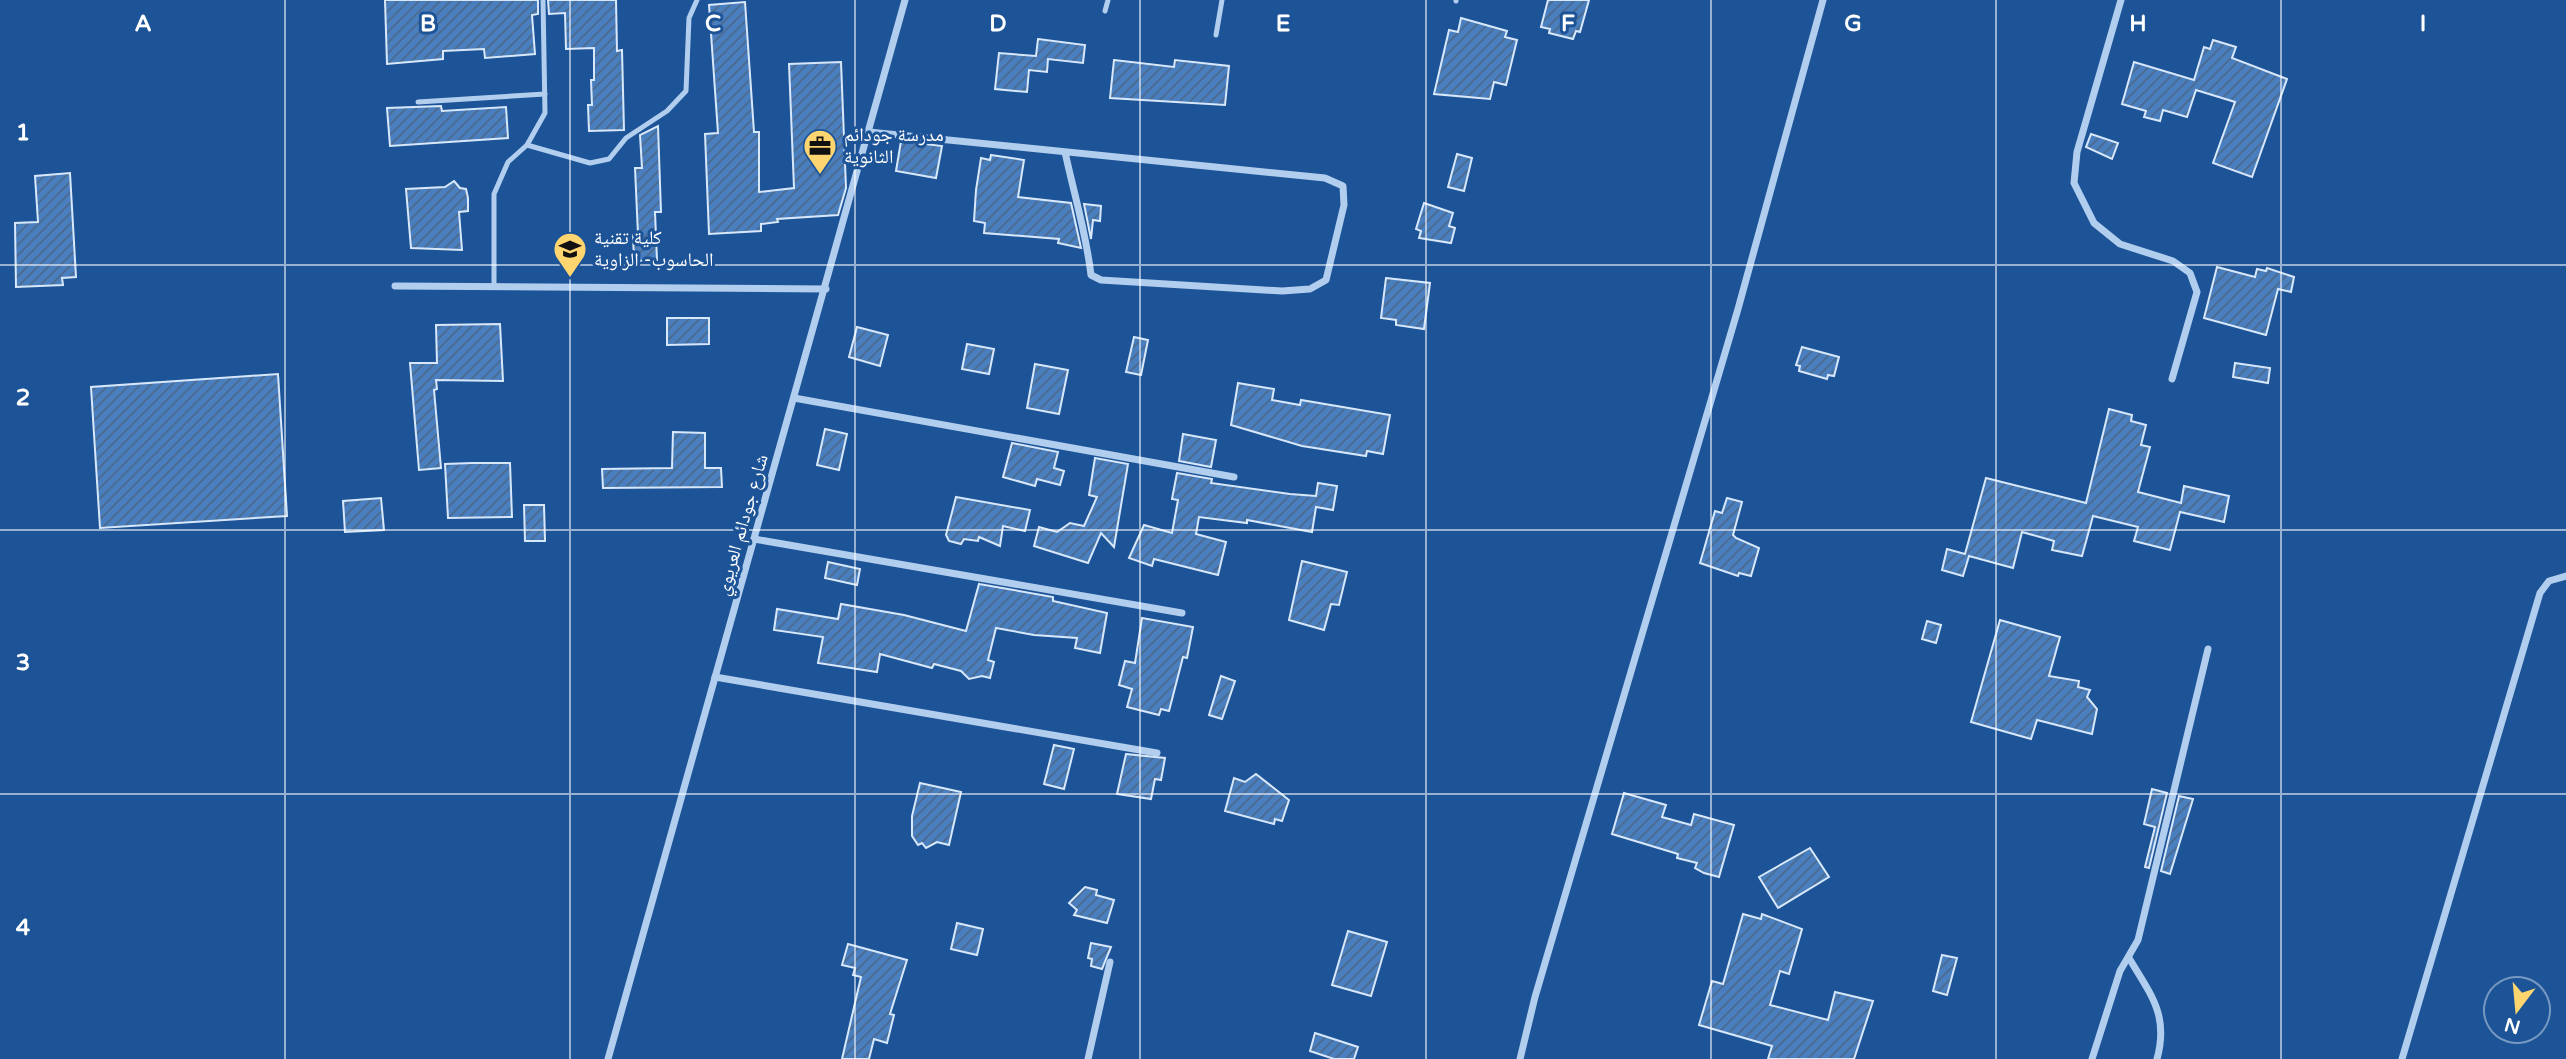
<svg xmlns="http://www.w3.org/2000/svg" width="2566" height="1059" viewBox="0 0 2566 1059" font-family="'Varela Round','Noto Naskh Arabic',sans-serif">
<defs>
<pattern id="building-hatch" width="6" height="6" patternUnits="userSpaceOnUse" patternTransform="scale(1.75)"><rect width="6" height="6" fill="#4a7fbf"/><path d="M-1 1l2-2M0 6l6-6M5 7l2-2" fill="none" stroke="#4b688b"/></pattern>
</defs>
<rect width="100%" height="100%" fill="#1d5397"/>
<g fill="url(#building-hatch)" stroke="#d8e8fb" stroke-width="2">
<path d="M385 0H538V14L532 15 535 54 485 58 484 49 443 51V59L387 64Z"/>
<path d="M548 0H616L617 51 622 50 624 130 589 131 588 105H592L591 80H594V48L566 49 565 13 549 14Z"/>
<path d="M1548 0H1589L1580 32 1576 31 1573 39 1549 33 1550 29 1541 27Z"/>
<path d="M745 2 754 132H759V192L794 188 789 64 841 62 846 188 838 215 777 219 778 222 761 224V231L709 234 705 134 718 133 709 5Z"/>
<path d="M1461 18 1507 31 1505 37 1517 40 1506 85 1494 82 1490 99 1434 94 1449 30 1458 32Z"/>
<path d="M1038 39 1085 45 1083 63 1048 59 1047 72 1029 70 1027 92 995 89 999 53 1036 56Z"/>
<path d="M2213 40 2236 47 2232 58 2287 79 2252 177 2213 163 2235 102 2196 90 2187 117 2163 110 2160 121 2144 117 2146 111 2122 104 2134 62 2194 80 2204 47 2210 49Z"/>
<path d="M1114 60 1174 67 1175 60 1229 66 1225 105 1110 98Z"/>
<path d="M441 106 442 111 506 107 508 138 390 146 387 108Z"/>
<path d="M658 126 661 212H655L657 260 634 261 633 235H638L635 168H642L640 135Z"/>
<path d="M2091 134 2118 143 2112 159 2086 147Z"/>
<path d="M901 141 942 146 936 178 896 171Z"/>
<path d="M1457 154 1472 158 1464 191 1448 187Z"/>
<path d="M991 155 1024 160 1018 197 1071 203 1081 248 1058 243 1059 239 984 233 985 223 974 221 976 190 981 158 990 160Z"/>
<path d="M70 173 76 277 62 278 63 285 16 287 15 223 38 222 35 176Z"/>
<path d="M454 181 460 188 466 189 468 198V211L459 212 462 250 411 248 406 189 445 187Z"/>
<path d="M1424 203 1453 213 1449 226 1455 228 1451 243 1419 238 1421 231 1416 229Z"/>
<path d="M1084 204 1101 206 1100 221 1093 220 1091 239Z"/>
<path d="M2217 267 2255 277 2257 269 2266 271 2267 268 2294 277 2291 292 2278 289 2266 335 2204 318Z"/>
<path d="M1386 278 1430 283 1424 329 1396 325V320L1381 318Z"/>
<path d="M667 318H709V344L667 345Z"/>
<path d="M500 324 503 381 436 380 437 389 434 390 441 468 419 470 410 363H437L436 325Z"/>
<path d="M857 327 888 335 880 366 849 357Z"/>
<path d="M1134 337 1148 340 1141 375 1126 372Z"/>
<path d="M967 344 994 349 989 374 962 369Z"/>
<path d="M1802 347 1839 357 1834 376 1828 375 1827 379 1799 371 1800 366 1796 365Z"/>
<path d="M2235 363 2270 368 2268 383 2233 377Z"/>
<path d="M1035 364 1068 370 1059 414 1027 408Z"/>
<path d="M278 374 287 516 100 528 91 387Z"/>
<path d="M1238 383 1274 389 1272 400 1300 405 1301 400 1390 415 1383 454 1367 451 1366 456 1302 446 1231 425Z"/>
<path d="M2109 409 2132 415 2131 421 2146 425 2141 445 2150 447 2138 492 2181 503 2184 486 2229 496 2224 522 2180 512 2170 550 2134 541 2138 527 2093 516 2082 556 2052 550 2054 541 2022 532 2013 568 1969 556 1963 576 1942 570 1947 549 1965 554 1986 478 2086 503Z"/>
<path d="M825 429 847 434 839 470 817 465Z"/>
<path d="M673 432 705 433V468H721L722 487 603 488 602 469 672 468Z"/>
<path d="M1183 434 1216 440 1211 467 1179 461Z"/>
<path d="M1012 443 1058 452 1054 468 1064 471 1060 485 1037 479 1035 486 1003 477Z"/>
<path d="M1095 458 1128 464 1114 547 1101 533 1088 563 1034 546 1039 527 1057 532 1070 523 1084 526 1097 497 1089 495Z"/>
<path d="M472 463H510L512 517 448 518 445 464Z"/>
<path d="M1177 473 1212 479 1211 483 1290 494 1316 496 1318 483 1337 486 1333 510 1316 507 1312 532 1247 520V523L1199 517 1196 534 1226 542 1218 575 1154 559 1152 566 1129 558 1144 525 1172 533 1178 500 1172 499Z"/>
<path d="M956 497 1030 510 1025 531 1003 526 1000 546 979 537 978 541 964 539 961 544 949 541 946 535Z"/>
<path d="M381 498 384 530 345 532 343 501Z"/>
<path d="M1727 498 1742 502 1733 535 1736 538 1759 548 1751 576 1739 573 1738 576 1700 563 1715 511 1722 513Z"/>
<path d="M524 505H544L545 541H525Z"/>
<path d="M1302 561 1347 572 1339 605 1331 604 1324 630 1289 620Z"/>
<path d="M828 562 860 569 857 585 825 578Z"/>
<path d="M979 584 1053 597V601L1107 613 1100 653 1075 648 1077 638 1034 635 996 628 988 660 994 662 990 678 982 676 969 679 961 671 934 664 932 668 880 654 877 672 818 663 823 637 774 630 777 609 838 619 841 604 904 615 966 631Z"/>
<path d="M1142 618 1193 627 1187 658 1183 657 1169 711 1161 709 1159 715 1127 707 1132 689 1119 685 1125 661 1135 663Z"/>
<path d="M2000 620 2060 637 2049 676 2079 681 2078 687 2090 690 2087 697 2097 709 2092 734 2037 720 2031 739 1971 722Z"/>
<path d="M1927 621 1941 625 1936 643 1922 639Z"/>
<path d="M1221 676 1235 681 1222 719 1209 715Z"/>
<path d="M1054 745 1074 749 1064 789 1044 784Z"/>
<path d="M1126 754 1165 758 1161 780 1155 779 1151 799 1117 794Z"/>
<path d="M1256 774 1289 800 1282 821 1275 819 1274 824 1225 811 1234 778 1245 782Z"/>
<path d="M920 783 961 792 949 845 937 842 926 848 922 843 918 845 912 836V816Z"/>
<path d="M2152 789 2167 793 2149 868 2145 867 2155 827 2144 824Z"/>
<path d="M1624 793 1666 805 1662 817 1691 825 1694 814 1734 825 1719 877 1704 873 1695 868 1697 863 1677 858 1678 854 1612 834Z"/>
<path d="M2179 796 2193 799 2170 874 2161 871Z"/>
<path d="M1810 848 1829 877 1778 908 1759 877Z"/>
<path d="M1085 887 1097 890 1096 895 1114 900 1107 923 1074 915 1077 910 1069 903Z"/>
<path d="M1743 914 1761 919 1762 914 1802 929 1789 974 1780 971 1770 1005 1828 1020 1835 992 1873 1001 1854 1059H1768L1772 1046 1699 1025 1712 981 1723 984Z"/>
<path d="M957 923 983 929 977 955 951 949Z"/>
<path d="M1348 931 1387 942 1371 996 1332 985Z"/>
<path d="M1091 943 1111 947 1102 969 1091 966 1092 959 1088 958Z"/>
<path d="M848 944 907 960 890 1014 894 1015 887 1043 874 1039 869 1059H842L861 977 853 975 855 968 842 965Z"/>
<path d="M1942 955 1957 958 1947 995 1933 991Z"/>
<path d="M1315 1033 1358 1047 1354 1059H1334L1310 1051Z"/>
</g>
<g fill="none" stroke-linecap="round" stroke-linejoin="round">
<g stroke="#b1ceef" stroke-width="5">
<path d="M1456 1V0"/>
<path d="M1105 11 1108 0"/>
<path d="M1216 35 1222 0"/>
<path d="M418 102 545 94"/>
<path d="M527 145 590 163 609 159 626 138 667 111 686 91 689 18 697 0"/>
<path d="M494 287V194L508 162 527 145 545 113 543 0"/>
</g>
<g stroke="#b1ceef" stroke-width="7">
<path d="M2121 0 2077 152 2074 183 2094 223 2120 244 2173 261 2190 273 2197 292 2172 379"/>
<path d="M869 132 1325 178 1343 186 1344 205 1326 280 1310 289 1282 291 1101 280 1091 275C1086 232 1074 194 1065 152"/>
<path d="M395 286 826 289"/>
<path d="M794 398 1234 477"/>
<path d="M754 539 1182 613"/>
<path d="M715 677 1157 753"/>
<path d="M2129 958C2151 995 2169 1015 2157 1059"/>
<path d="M608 1059 905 0"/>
<path d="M1088 1059 1110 962"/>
<path d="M1520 1059 1535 997 1738 309 1823 0"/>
<path d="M2092 1059 2120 971 2138 940 2208 649"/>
<path d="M2402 1059 2540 593 2549 581 2566 576"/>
</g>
</g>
<path fill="none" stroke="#fff" stroke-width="2" stroke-opacity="0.55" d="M285 0V1059M570 0V1059M855 0V1059M1140 0V1059M1426 0V1059M1711 0V1059M1996 0V1059M2281 0V1059M0 265H2566M0 530H2566M0 794H2566"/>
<defs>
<symbol id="office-pin" viewBox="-11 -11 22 30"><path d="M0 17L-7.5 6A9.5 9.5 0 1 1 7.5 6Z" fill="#ffd570" stroke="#1d5397"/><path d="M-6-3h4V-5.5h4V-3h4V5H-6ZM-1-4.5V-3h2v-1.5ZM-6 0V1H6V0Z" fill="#111"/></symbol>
<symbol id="university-pin" viewBox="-11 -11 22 30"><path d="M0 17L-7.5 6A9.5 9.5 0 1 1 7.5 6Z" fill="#ffd570" stroke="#1d5397"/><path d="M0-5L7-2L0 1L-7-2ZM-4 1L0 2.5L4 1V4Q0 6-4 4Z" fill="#111"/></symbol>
</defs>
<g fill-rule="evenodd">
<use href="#office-pin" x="801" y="127" width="38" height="52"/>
<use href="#university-pin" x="551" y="230" width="38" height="52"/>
</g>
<g text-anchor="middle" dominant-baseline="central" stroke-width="6" stroke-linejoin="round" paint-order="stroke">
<g font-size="19" fill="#fff" stroke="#1d5397" text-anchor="start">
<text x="844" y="135">مدرسة جودائم<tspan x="844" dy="22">الثانوية</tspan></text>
<text x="594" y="238">كلية تقنية<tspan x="594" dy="22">الحاسوب- الزاوية</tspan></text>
</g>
<g font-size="19" fill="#fff" stroke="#1d5397">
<text transform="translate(742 525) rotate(-74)">شارع جودائم العريوي</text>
</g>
</g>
<g font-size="23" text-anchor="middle" font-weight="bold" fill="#fff" stroke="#1d5397" stroke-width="6" stroke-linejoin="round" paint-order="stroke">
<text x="143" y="31">A</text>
<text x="428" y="31">B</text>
<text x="713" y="31">C</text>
<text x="998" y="31">D</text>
<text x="1283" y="31">E</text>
<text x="1568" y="31">F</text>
<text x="1853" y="31">G</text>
<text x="2138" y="31">H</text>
<text x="2423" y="31">I</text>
<text x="23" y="140">1</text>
<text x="23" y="405">2</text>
<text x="23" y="670">3</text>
<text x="23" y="935">4</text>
</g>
<g transform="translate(2517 1010) rotate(196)"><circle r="33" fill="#1d5397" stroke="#7798c1" stroke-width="2"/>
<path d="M0-5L12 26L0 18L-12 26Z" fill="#ffd570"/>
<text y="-10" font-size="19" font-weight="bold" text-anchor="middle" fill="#ffffff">N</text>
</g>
</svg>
